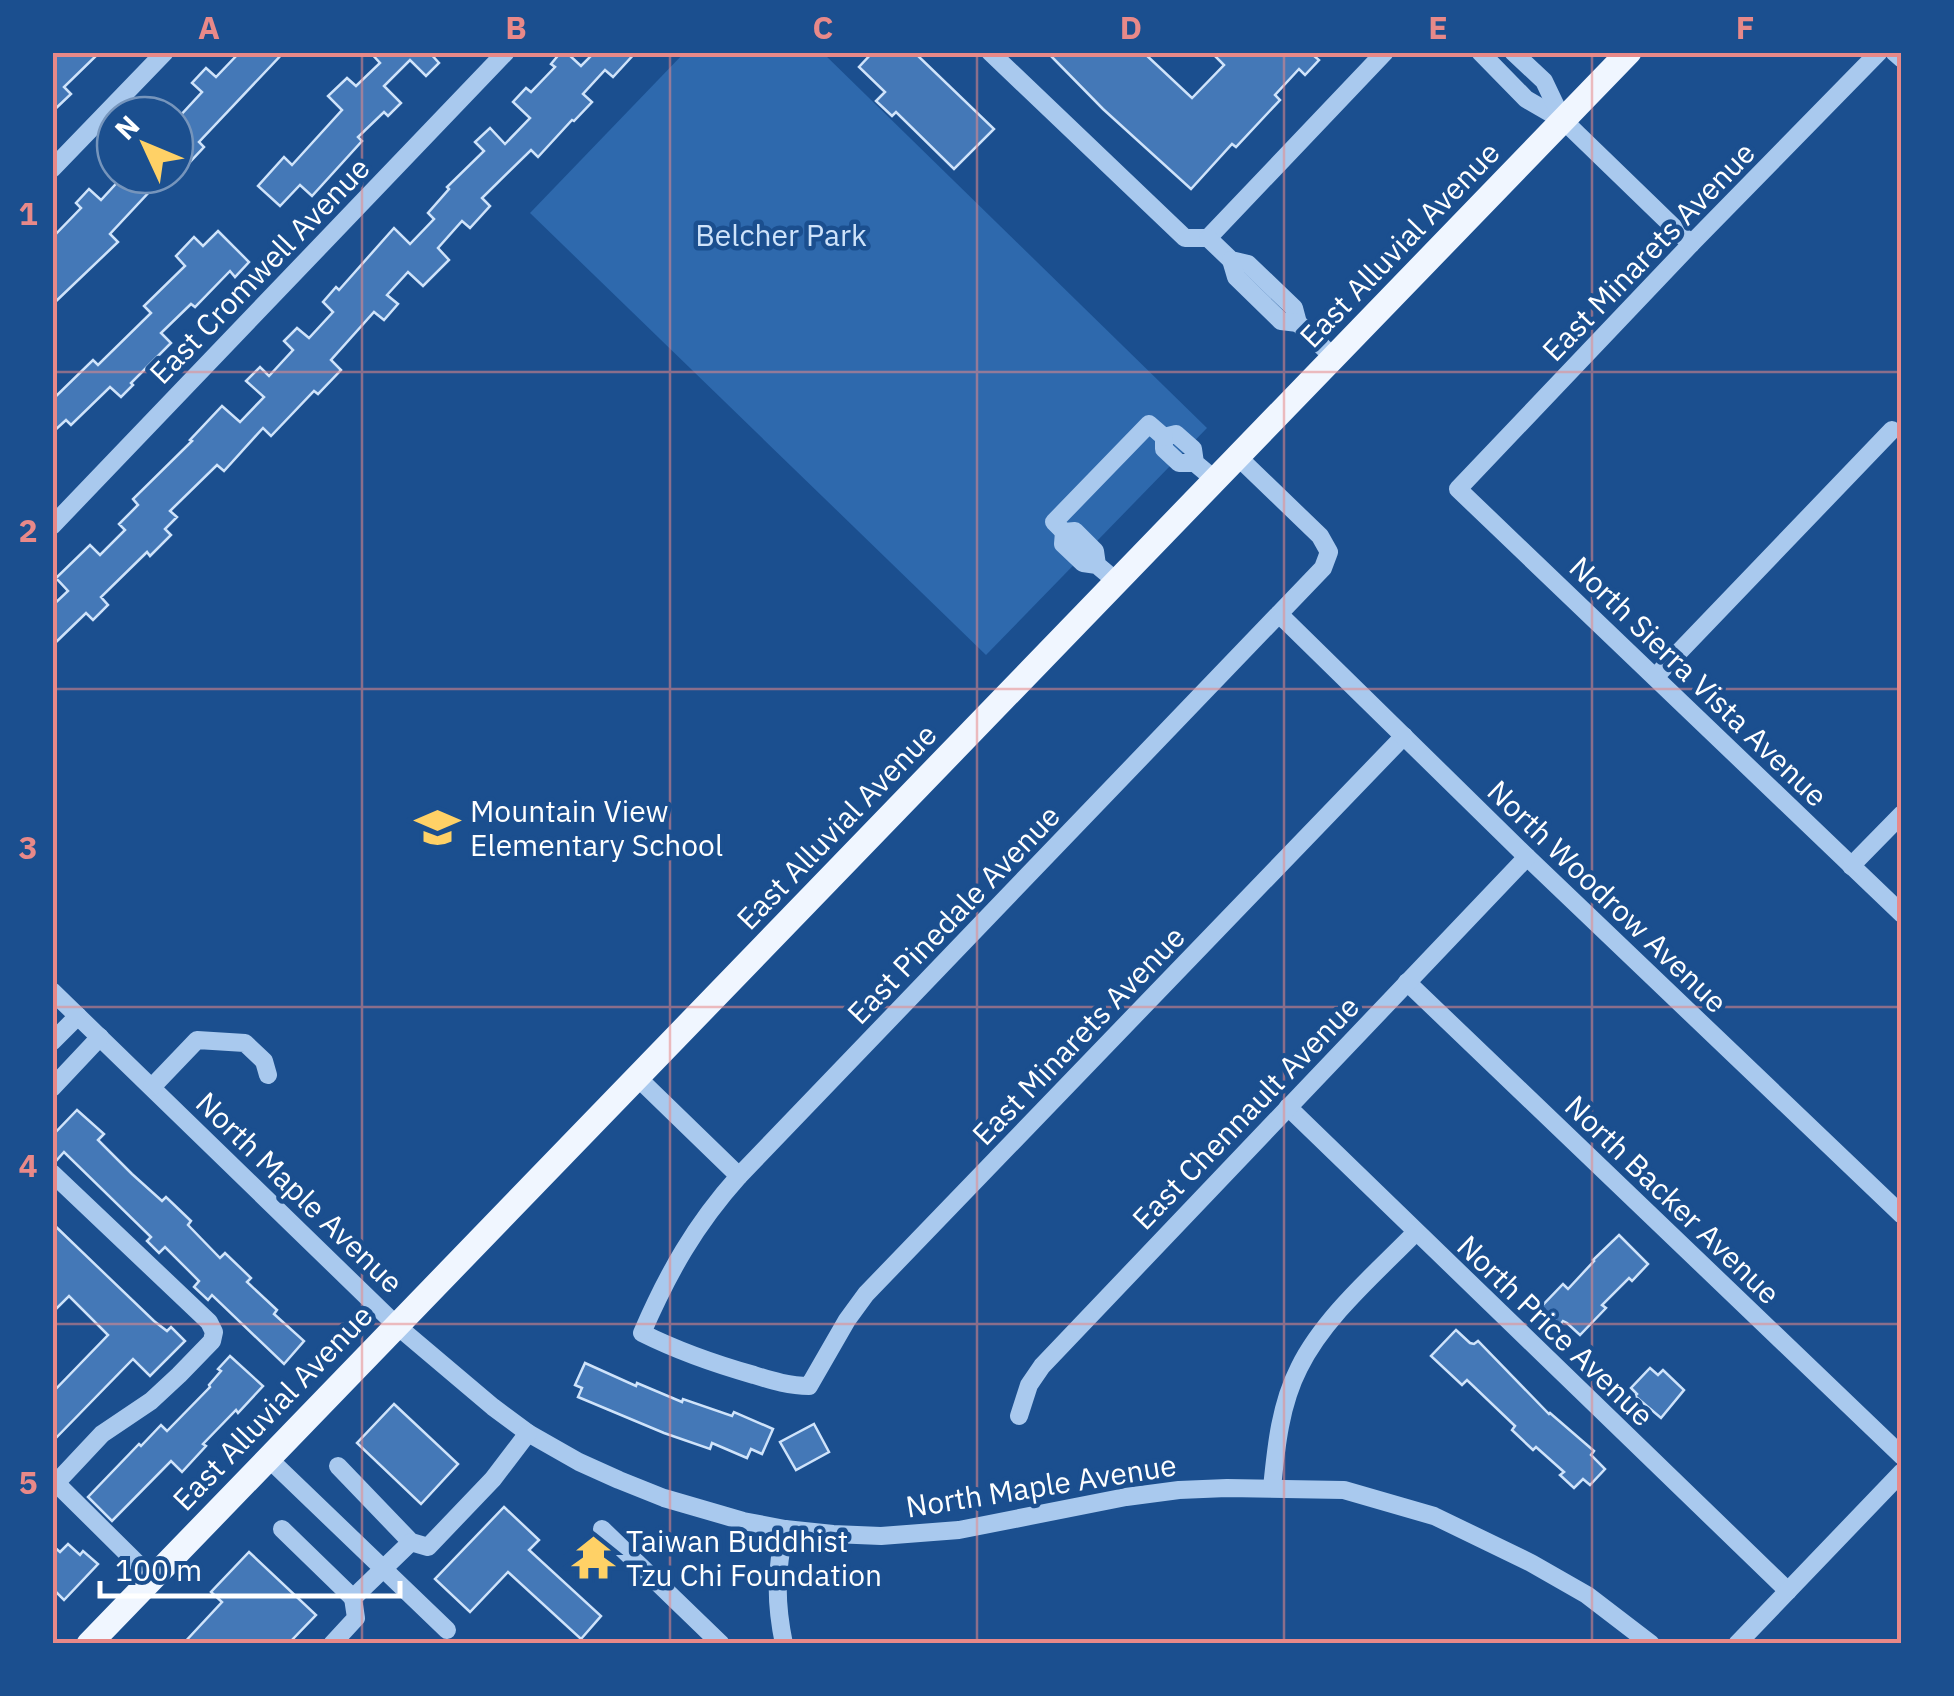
<svg xmlns="http://www.w3.org/2000/svg" width="1954" height="1696" viewBox="0 0 1954 1696" font-family="'IBM Plex Sans',sans-serif">
<rect width="100%" height="100%" fill="#1b4f8f"/>
<path fill="#2e69ad" d="M684 53H823L1207 428 986 655 530 213Z"/>
<g fill="#4478b7" stroke="#cfe3fa" stroke-width="2.5">
<path d="M52 52H100L64 87 71 94 52 112Z"/>
<path d="M240 52H284L199 142 204 147 175 178V120L179 124V117L202 92 192 83 206 68 216 77Z"/>
<path d="M370 52H429L439 63 426 76 410 60 384 86 401 103 388 116 384 112 358 137 362 141 312 196 300 185 280 206 258 186 284 157 292 165 342 110 328 96 347 78 356 86 380 63Z"/>
<path d="M561 52H566L581 66 590 57 586 52H636L613 77 605 70 583 94 592 102 574 121 572 120 538 157 531 150 482 198 490 206 470 228 462 221 438 248 449 260 423 286 408 272 387 295 398 304 384 320 374 312 331 360 341 370 318 394 314 391 271 436 263 428 224 471 217 465 170 511 177 517 165 529 171 535 150 556 147 552 101 597 108 605 93 620 86 613 52 646V606L68 591 56 578 90 545 100 555 125 530 119 524 138 505 133 499 192 441 190 440 222 406 240 422 264 397 246 381 260 367 269 376 293 350 284 341 297 328 309 338 333 312 323 302 336 287 339 290 394 228 410 244 434 219 428 213 449 189 447 187 484 151 475 142 490 128 505 144 530 118 513 102 526 88 531 92 555 67 551 64Z"/>
<path d="M873 52H914L994 129 954 169 896 112 892 116 876 101 885 92 859 67Z"/>
<path d="M1047 52H1143L1192 98 1224 65 1211 52H1315L1313 55 1319 60 1305 75 1299 69 1275 95 1280 100 1236 147 1232 144 1191 189 1103 109Z"/>
<path d="M124 175H165L110 234 118 242 52 305V238L81 208 76 203 89 189 101 200Z"/>
<path d="M218 231 249 262 235 277 230 271 195 307 191 304 161 333 171 343 131 383 133 385 121 397 110 387 71 425 66 420 52 433V400L93 360 98 365 151 313 144 306 185 266 176 256 194 237 203 246Z"/>
<path d="M77 1110 104 1134 98 1140 132 1174 162 1201 166 1197 191 1221 188 1225 220 1258 225 1253 251 1278 247 1282 277 1310 274 1314 304 1341 284 1364 212 1295 208 1300 194 1287 199 1281 165 1247 159 1253 147 1241 151 1237 64 1152 56 1161H52V1136Z"/>
<path d="M52 1223 154 1321 167 1331 171 1327 185 1341 150 1376 133 1359 52 1442V1393L108 1335 69 1296 52 1313Z"/>
<path d="M1619 1235 1648 1264 1632 1281 1629 1278 1602 1305 1606 1308 1580 1335 1567 1323 1563 1321 1560 1325 1541 1307 1563 1284 1568 1289 1594 1261 1593 1260Z"/>
<path d="M1456 1330 1470 1343 1474 1344 1478 1341 1549 1414 1550 1413 1594 1451 1591 1455 1605 1469 1590 1485 1583 1479 1574 1488 1560 1475 1564 1472 1536 1447 1533 1450 1512 1430 1515 1426 1467 1380 1462 1385 1431 1356Z"/>
<path d="M230 1356 263 1386 238 1413 236 1410 203 1444 206 1446 182 1472 171 1461 112 1521 88 1497 139 1444 141 1446 161 1425 167 1431 210 1387 209 1385 221 1371 218 1369Z"/>
<path d="M585 1363 636 1386 637 1383 682 1402 683 1399 732 1416 734 1412 773 1429 762 1454 751 1449 747 1458 712 1443 710 1449 664 1433 578 1397 582 1388 575 1385Z"/>
<path d="M1650 1368 1658 1375 1663 1370 1684 1390 1661 1418 1635 1396 1637 1394 1631 1388Z"/>
<path d="M394 1404 458 1464 421 1504 357 1443Z"/>
<path d="M814 1424 829 1452 796 1470 780 1442Z"/>
<path d="M504 1507 539 1540 529 1550 601 1616 581 1639 508 1572 470 1612 435 1579Z"/>
<path d="M68 1544 80 1555 83 1551 98 1564 64 1600 52 1588V1545L60 1552Z"/>
<path d="M249 1552 316 1615 288 1644H183L222 1602 211 1592Z"/>
</g>
<g fill="none" stroke-linecap="round" stroke-linejoin="round">
<g stroke="#a9c9ee" stroke-width="18">
<path d="M990 52 1185 238H1208L1385 52"/>
<path d="M1480 52 1526 99 1564 121 1691 244"/>
<path d="M1513 52 1544 81 1563 121"/>
<path d="M1879 52 1691 244 1458 489 1902 914"/>
<path d="M1894 52 1902 59"/>
<path d="M52 169 165 52"/>
<path d="M1208 238 1231 260 1248 264 1294 308 1298 323 1334 358"/>
<path d="M1231 260 1236 277 1281 321 1298 323"/>
<path d="M1237 456 1320 536 1329 552 1323 568 739 1176C695 1225 668 1273 642 1333 678 1351 715 1364 754 1375 773 1381 790 1386 809 1386L847 1320 866 1294 1404 736"/>
<path d="M1195 463H1179L1164 449V437L1176 434 1193 449 1195 463 1214 479"/>
<path d="M52 526 506 52"/>
<path d="M1064 532 1054 522 1149 424 1164 437"/>
<path d="M1097 565 1095 551 1075 531 1064 532 1063 544 1083 563 1097 565 1116 581"/>
<path d="M1279 614 1527 857 1902 1215"/>
<path d="M1655 677 1892 430"/>
<path d="M1851 866 1902 814"/>
<path d="M1407 982 1902 1456"/>
<path d="M52 991 396 1325 493 1407 528 1433 579 1462 619 1480 664 1498 743 1521 785 1529 833 1534 881 1536 959 1530 1126 1497 1179 1490 1227 1488 1344 1490 1434 1516 1531 1563 1587 1595 1651 1644"/>
<path d="M52 1042 78 1016"/>
<path d="M638 1078 739 1176"/>
<path d="M152 1087 197 1040 245 1043 264 1061 268 1075"/>
<path d="M52 1088 100 1037"/>
<path d="M1288 1107 1788 1591"/>
<path d="M52 1173 209 1322 214 1332 212 1341 179 1375 151 1401 102 1434 56 1483"/>
<path d="M1019 1416 1029 1385 1042 1366 1527 857"/>
<path d="M268 1458 447 1630"/>
<path d="M338 1466 411 1542 428 1547 493 1479 528 1433"/>
<path d="M52 1479 152 1578"/>
<path d="M1272 1488C1276 1448 1280 1405 1299 1368 1324 1317 1376 1273 1415 1233"/>
<path d="M282 1529 353 1598"/>
<path d="M602 1529 721 1644"/>
<path d="M332 1644 356 1618 353 1598 411 1542"/>
<path d="M784 1644C775 1601 776 1571 785 1529"/>
<path d="M1737 1644 1902 1472"/>
</g>
<path stroke="#f0f6ff" stroke-width="25" d="M89 1644 1629 52"/>
</g>
<path fill="none" stroke="#e88989" stroke-width="2.5" stroke-opacity="0.55" d="M362 52V1644M670 52V1644M977 52V1644M1284 52V1644M1592 52V1644M52 372H1902M52 689H1902M52 1007H1902M52 1324H1902"/>
<defs>
<symbol id="school-bare" viewBox="-9 -9 18 18"><path d="M0-5L7-2L0 1L-7-2ZM-4 1L0 2.5L4 1V4Q0 6-4 4Z" fill="#ffd166" stroke="#1b4f8f" stroke-width="2.5" paint-order="stroke"/></symbol>
<symbol id="temple-bare" viewBox="-9 -9 18 18"><path d="M0-6L5-2H3V0L6.5 2.5H4V6H1.5V3h-3V6H-4V2.5H-6.5L-3 0V-2H-5Z" fill="#ffd166" stroke="#1b4f8f" stroke-width="2.5" paint-order="stroke"/></symbol>
</defs>
<g fill-rule="evenodd">
<use href="#school-bare" x="406" y="796" width="63" height="63"/>
<use href="#temple-bare" x="562" y="1526" width="63" height="63"/>
</g>
<g text-anchor="middle" dominant-baseline="central" stroke-width="9" stroke-linejoin="round" paint-order="stroke">
<g font-size="30" fill="#cfe3fa" stroke="#1b4f8f">
<text x="781" y="234">Belcher Park</text>
</g>
<g font-size="30" fill="#fff" stroke="#1b4f8f">
<text transform="translate(1399 244) rotate(-46)">East Alluvial Avenue</text>
<text transform="translate(1648 251) rotate(-46)">East Minarets Avenue</text>
<text transform="translate(259 270) rotate(-46)">East Cromwell Avenue</text>
<text transform="translate(1699 681) rotate(44)">North Sierra Vista Avenue</text>
<text transform="translate(836 826) rotate(-46)">East Alluvial Avenue</text>
<text transform="translate(1608 896) rotate(44)">North Woodrow Avenue</text>
<text transform="translate(953 914) rotate(-46)">East Pinedale Avenue</text>
<text transform="translate(1078 1035) rotate(-46)">East Minarets Avenue</text>
<text transform="translate(1245 1112) rotate(-46)">East Chennault Avenue</text>
<text transform="translate(300 1192) rotate(44)">North Maple Avenue</text>
<text transform="translate(1673 1199) rotate(44)">North Backer Avenue</text>
<text transform="translate(1556 1330) rotate(44)">North Price Avenue</text>
<text transform="translate(272 1407) rotate(-46)">East Alluvial Avenue</text>
<text transform="translate(1041 1485) rotate(-9)">North Maple Avenue</text>
</g>
<g font-size="30" fill="#fff" stroke="#1b4f8f" text-anchor="start">
<text x="470" y="810">Mountain View<tspan x="470" dy="34">Elementary School</tspan></text>
<text x="626" y="1540">Taiwan Buddhist<tspan x="626" dy="34">Tzu Chi Foundation</tspan></text>
</g>
</g>
<rect width="1954" height="1696" fill="none" stroke="#1b4f8f" stroke-width="110"/>
<g transform="translate(145 145) rotate(314)"><circle r="48" fill="#1b4f8f" stroke="#7695bc" stroke-width="2.5"/>
<path d="M0-8L18 38L0 25L-18 38Z" fill="#ffd166"/>
<text y="-15" font-size="28" font-weight="bold" text-anchor="middle" fill="#ffffff">N</text>
</g>
<path d="M100 1581v15h300v-15" fill="none" stroke="#ffffff" stroke-width="5"/>
<text x="115" y="1581" font-size="30" fill="#ffffff" stroke="#1b4f8f" stroke-width="8" paint-order="stroke">100 m</text>
<rect x="55" y="55" width="1844" height="1586" fill="none" stroke="#e88989" stroke-width="4"/>
<g font-size="32" text-anchor="middle" font-weight="bold" fill="#e88989">
<text x="209" y="39">A</text>
<text x="516" y="39">B</text>
<text x="823" y="39">C</text>
<text x="1131" y="39">D</text>
<text x="1438" y="39">E</text>
<text x="1745" y="39">F</text>
<text x="28" y="225">1</text>
<text x="28" y="542">2</text>
<text x="28" y="859">3</text>
<text x="28" y="1177">4</text>
<text x="28" y="1494">5</text>
</g>
</svg>
